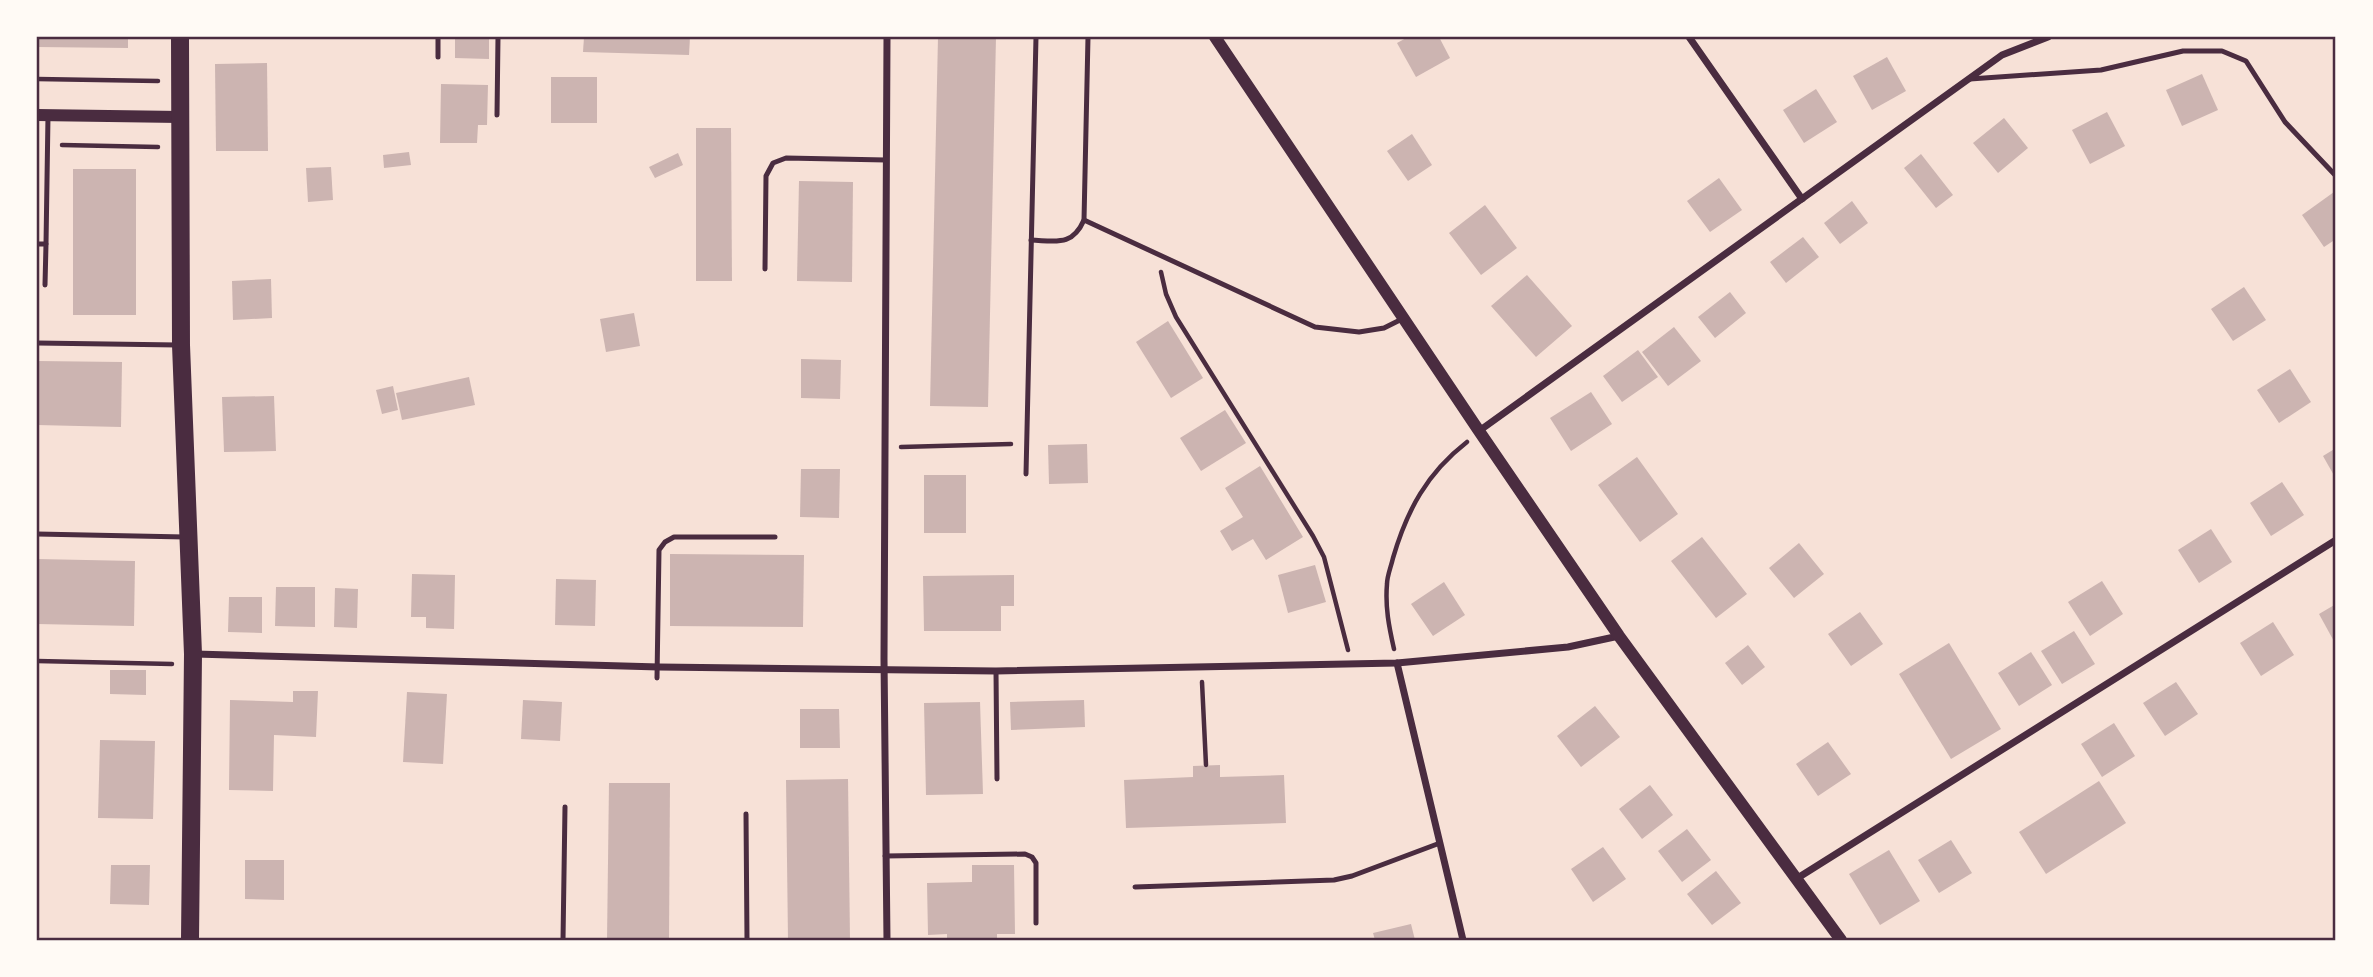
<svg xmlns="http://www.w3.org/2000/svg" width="2373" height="977" viewBox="0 0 2373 977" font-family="'Golos Text',sans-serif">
<rect width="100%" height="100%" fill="#f7e1d7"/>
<g fill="#ccb4b1">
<path d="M37 37H128V48L37 47Z"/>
<path d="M455 37H489V59L455 58Z"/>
<path d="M584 37H690L689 55 583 52Z"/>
<path d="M938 37H996L988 407 930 406Z"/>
<path d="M1408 37H1439L1450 58 1416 77 1397 43Z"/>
<path d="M1887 57 1906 91 1872 110 1853 76Z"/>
<path d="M267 63 268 151H216L215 64Z"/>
<path d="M2202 74 2218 110 2182 126 2166 90Z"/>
<rect x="551" y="77" width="46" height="46"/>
<path d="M441 84 488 85 487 125H478L477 143H440Z"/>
<path d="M1816 89 1837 122 1804 143 1783 110Z"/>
<path d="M2107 112 2125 146 2090 164 2072 130Z"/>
<path d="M2004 118 2028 148 1998 173 1973 143Z"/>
<path d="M696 128H731L732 281H696Z"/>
<path d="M1412 134 1432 165 1408 181 1387 151Z"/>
<path d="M409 152 411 165 384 168 383 155Z"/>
<path d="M678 153 683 165 655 178 649 167Z"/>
<path d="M1921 154 1953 195 1936 208 1904 168Z"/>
<path d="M331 167 333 200 308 202 306 168Z"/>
<rect x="73" y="169" width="63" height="146"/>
<path d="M1719 178 1742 210 1710 232 1687 201Z"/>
<path d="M799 181 853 182 852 282 797 281Z"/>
<path d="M2334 192 2336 195V239L2324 247 2302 215Z"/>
<path d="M1852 201 1868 223 1840 244 1824 223Z"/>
<path d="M1485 205 1517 248 1481 275 1449 233Z"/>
<path d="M1803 237 1819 257 1786 283 1770 262Z"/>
<path d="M1527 275 1572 326 1536 357 1491 306Z"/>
<path d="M271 279 272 318 233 320 232 281Z"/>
<path d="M2244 287 2266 320 2233 341 2211 309Z"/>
<path d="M1730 292 1746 313 1715 338 1698 317Z"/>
<path d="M634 313 640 346 606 352 600 319Z"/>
<path d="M1168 321 1203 378 1171 398 1136 342Z"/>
<path d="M1674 327 1701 361 1668 386 1642 352Z"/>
<path d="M1638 350 1658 377 1622 402 1603 376Z"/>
<path d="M801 359 841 360 840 399 801 398Z"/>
<path d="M37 361 122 362 121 427 37 425Z"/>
<path d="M2290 369 2311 402 2279 423 2257 390Z"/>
<path d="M469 377 475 405 402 420 396 393Z"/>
<path d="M393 386 398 410 382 414 376 390Z"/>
<path d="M1591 392 1612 424 1571 451 1550 418Z"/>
<path d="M274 396 276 451 224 452 222 397Z"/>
<path d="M1225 410 1246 443 1201 471 1180 438Z"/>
<path d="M1087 444 1088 483 1049 484 1048 445Z"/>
<path d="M2336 448V479L2323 456Z"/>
<path d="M1637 457 1678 514 1640 542 1598 485Z"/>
<path d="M1260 466 1303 537 1266 560 1253 539 1232 551 1220 531 1243 517 1225 488Z"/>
<path d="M801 469H840L839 518 800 517Z"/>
<rect x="924" y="475" width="42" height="58"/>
<path d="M2282 482 2304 515 2271 536 2250 503Z"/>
<path d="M2211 529 2232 562 2199 583 2178 550Z"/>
<path d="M1702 537 1747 594 1716 618 1671 561Z"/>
<path d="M1799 543 1824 574 1794 598 1769 568Z"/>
<path d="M670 554 804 555 803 627 670 626Z"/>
<path d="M37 559 135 561 134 626 37 624Z"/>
<path d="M1315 565 1326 602 1288 613 1278 575Z"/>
<path d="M412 574 455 575 454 629 426 628V617H411Z"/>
<path d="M1014 575V606H1001V631H924L923 576Z"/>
<path d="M556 579 596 580 595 626 555 625Z"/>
<path d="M2102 581 2123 614 2090 636 2068 602Z"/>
<path d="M1444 582 1465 615 1433 636 1411 604Z"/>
<path d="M276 587H315V627L275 626Z"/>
<path d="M335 588 358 589 357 628 334 627Z"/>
<path d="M229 597H262V633L228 632Z"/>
<path d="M2336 604V645L2319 614Z"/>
<path d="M1860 612 1883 644 1851 666 1828 634Z"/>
<path d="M2273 622 2294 655 2261 676 2240 643Z"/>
<path d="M2074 631 2095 664 2062 684 2041 651Z"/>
<path d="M1949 643 2001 729 1951 759 1899 674Z"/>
<path d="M1748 645 1765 667 1742 685 1725 663Z"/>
<path d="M2031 652 2052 685 2019 706 1998 673Z"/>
<path d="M110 670H146V695L110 694Z"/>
<path d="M2176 682 2198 714 2165 736 2143 703Z"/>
<path d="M293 691H318L316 737 274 735 273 791 229 790 230 700 293 702Z"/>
<path d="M407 692 447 694 443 764 403 762Z"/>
<path d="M523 700 562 702 560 741 521 739Z"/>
<path d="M1084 700 1085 727 1011 730 1010 702Z"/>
<path d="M980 702 983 794 926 795 924 703Z"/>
<path d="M1595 706 1620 737 1581 767 1557 736Z"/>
<path d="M800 709H839L840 748H800Z"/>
<path d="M2114 723 2135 756 2102 777 2081 744Z"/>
<path d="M100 740 155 741 153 819 98 818Z"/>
<path d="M1828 742 1851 774 1818 796 1796 764Z"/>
<path d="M1220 765V777L1284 775 1286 823 1126 828 1124 780 1193 777V766Z"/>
<path d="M848 779 850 940H788L786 780Z"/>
<path d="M2099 781 2126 823 2046 874 2019 832Z"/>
<path d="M609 783H670L669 940H607Z"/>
<path d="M1650 785 1673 815 1642 839 1619 809Z"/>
<path d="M1687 829 1711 860 1682 882 1658 851Z"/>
<path d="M1951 840 1972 873 1939 893 1918 860Z"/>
<path d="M1603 847 1626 879 1593 902 1571 869Z"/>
<path d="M1889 850 1920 901 1880 925 1849 874Z"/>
<path d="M245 860H284V900L245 899Z"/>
<path d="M111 865H150L149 905 110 904Z"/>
<path d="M972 865H1014L1015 934H997V940H947V934L928 935 927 883 972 882Z"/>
<path d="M1716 871 1741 903 1712 925 1687 894Z"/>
<path d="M1411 924 1415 940H1375L1373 933Z"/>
</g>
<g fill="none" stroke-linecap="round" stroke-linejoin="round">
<g stroke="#4a2c40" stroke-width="4.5">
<path d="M37 79 158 81"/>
<path d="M62 145 158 147"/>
<path d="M1161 272 1166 294 1176 317 1313 536 1324 557 1348 650"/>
<path d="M901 447 1011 444"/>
<path d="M1394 649C1389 627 1385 607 1387 584 1387 576 1391 567 1393 558 1407 510 1427 473 1467 442"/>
<path d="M37 661 172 664"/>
<path d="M1202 682 1206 765"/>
</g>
<g stroke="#4a2c40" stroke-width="5">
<path d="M438 57V37"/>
<path d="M1970 79 2101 70 2183 51H2222L2246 61 2285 122 2336 176"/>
<path d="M497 115 498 37"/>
<path d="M1084 220 1315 327 1359 332 1384 328 1404 318"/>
<path d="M1031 240C1056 241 1072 247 1084 220L1088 37"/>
<path d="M37 244H46L48 116"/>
<path d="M765 269 766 176 773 163 786 158 886 160"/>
<path d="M45 285 46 244"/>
<path d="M37 343 178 345"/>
<path d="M1026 474 1036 37"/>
<path d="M37 534 185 537"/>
<path d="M996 671 997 779"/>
<path d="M657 678 659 550 665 542 674 537H775"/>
<path d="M746 814 747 940"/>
<path d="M885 856 1025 854 1032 857 1036 863V923"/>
<path d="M1135 887 1334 880 1352 876 1440 843"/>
<path d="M563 940 565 807"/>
</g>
<g stroke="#4a2c40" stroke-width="7">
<path d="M887 37 884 659 887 940"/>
<path d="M1689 37 1802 199"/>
<path d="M1479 431 2002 55 2048 37"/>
<path d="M195 654 659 667 996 671 1397 663 1568 647 1619 636"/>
<path d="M1397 663 1463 940"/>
<path d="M1796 879 2336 540"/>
</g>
<g stroke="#4a2c40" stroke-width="12">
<path d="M1215 37 1479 431 1619 636 1841 940"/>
<path d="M37 115 180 117"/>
</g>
<path stroke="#4a2c40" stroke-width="18" d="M180 37 181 345 193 654 190 940"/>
</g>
<rect width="2373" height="977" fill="none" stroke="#fffaf5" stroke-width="77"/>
<rect x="38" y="38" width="2296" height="901" fill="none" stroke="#4a2c40" stroke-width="2.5"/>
</svg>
